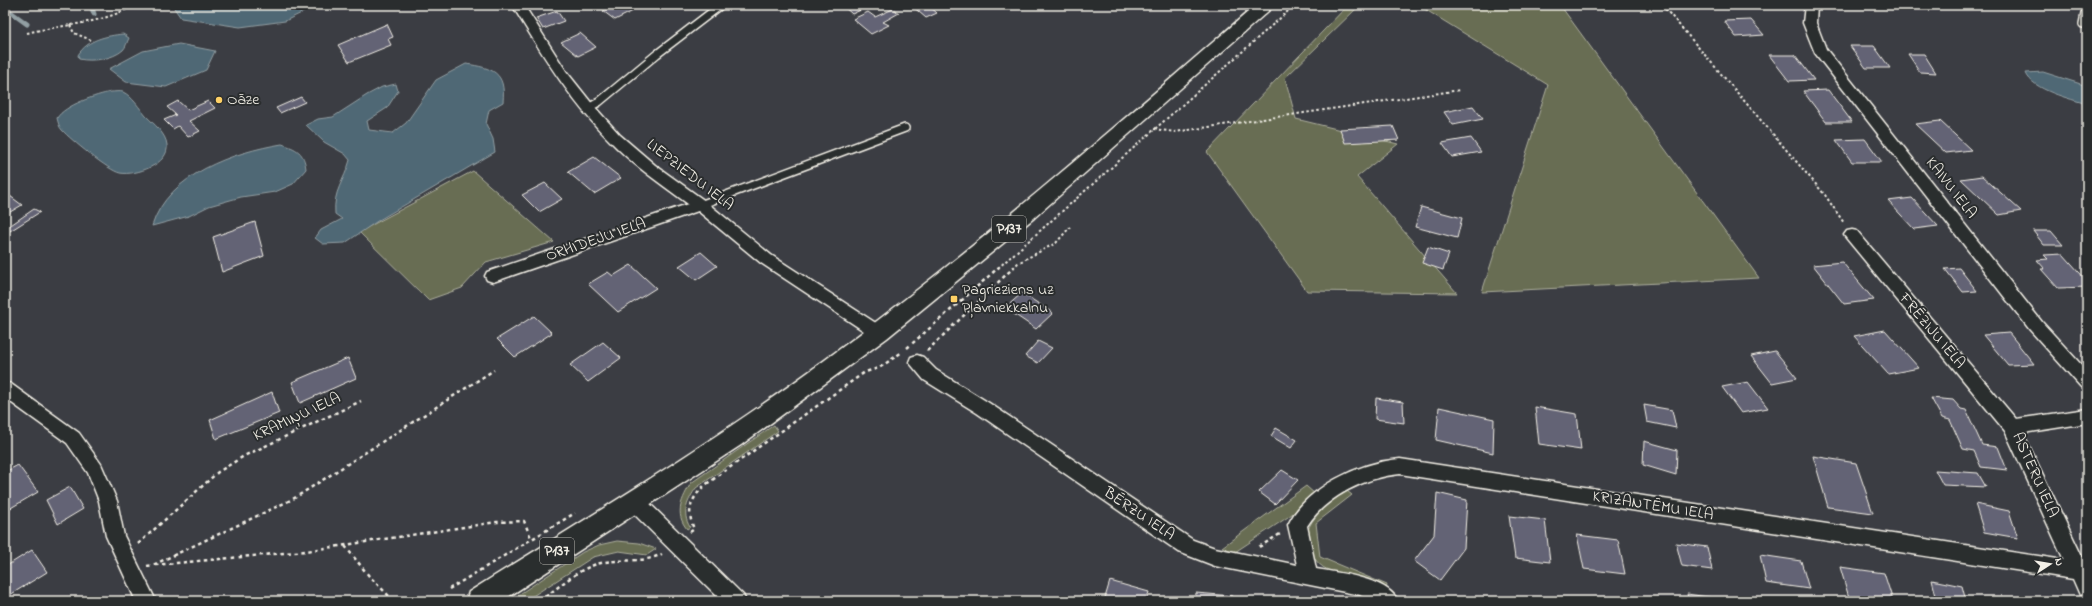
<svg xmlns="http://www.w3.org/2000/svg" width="2092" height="606" viewBox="0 0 2092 606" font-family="'Indie Flower',sans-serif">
<rect width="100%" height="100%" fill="#3b3d43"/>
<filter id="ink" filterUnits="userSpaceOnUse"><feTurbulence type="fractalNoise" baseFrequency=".025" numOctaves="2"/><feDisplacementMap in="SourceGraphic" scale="8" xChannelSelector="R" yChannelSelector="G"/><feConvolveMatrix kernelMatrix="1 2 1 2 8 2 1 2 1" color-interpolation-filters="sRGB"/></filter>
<g filter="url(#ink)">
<g fill="#676d53" stroke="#aeaf9e">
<path d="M1348 5H1360L1285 78 1296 119 1398 144 1357 177 1457 293 1307 291 1207 152Z"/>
<path d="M1418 5H1560L1759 278 1482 292 1548 85Z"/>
<path d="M473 171 554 242 486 262 462 288 428 300 359 232Z"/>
<path d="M774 425 778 431 696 488C688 500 681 513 690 527L687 529C674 513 682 499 691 483Z"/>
<path d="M1306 486 1316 495 1288 517 1235 552 1222 547Z"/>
<path d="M1347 491 1352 495 1316 523 1320 557 1387 585 1386 590C1367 583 1346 578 1328 570 1321 567 1316 561 1312 555 1293 528 1327 504 1347 491Z"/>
<path d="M617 541 639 543 656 549 647 555 619 551 593 557 525 601H509L583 552 599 545Z"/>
</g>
<g fill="#506875" stroke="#929fa3">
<path d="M180 5H318L285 21 240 27 181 18 174 8Z"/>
<path d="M123 34 129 38C127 42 126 47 123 50 113 59 92 62 79 59L78 55C88 39 106 36 123 34Z"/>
<path d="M179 44 215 51 206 70 166 87 126 82 109 69 143 51Z"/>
<path d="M466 64C493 68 506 72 503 102L489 110 486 124 493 139 495 152 379 220 345 243 323 244 315 238 321 230 342 219 335 214C333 190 344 182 350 160L345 154 324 142 306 125 318 119 333 117 367 95 382 87 396 84 398 91 387 108 367 121 369 130 393 133 406 123 436 80Z"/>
<path d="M2043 72 2087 86V104C2071 99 2032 90 2026 73Z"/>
<path d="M111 92C114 92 120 91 123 92 132 96 140 109 146 116 154 124 166 134 167 145 170 164 135 176 120 173 109 171 70 139 62 130 59 127 58 122 57 118 65 105 96 95 111 92Z"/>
<path d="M282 144C297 149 304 152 306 169L293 184 275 192 241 197 209 206 189 216 152 226C168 174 234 152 282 144Z"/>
</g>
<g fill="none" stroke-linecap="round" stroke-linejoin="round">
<g stroke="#929fa3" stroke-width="5">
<path d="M5 8 27 24"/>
<path d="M92 8 94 14"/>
</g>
</g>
<g fill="#646375" stroke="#f4f1e8">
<path d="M616 5H625L633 11 615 20 603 11Z"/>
<path d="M842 5H861L865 8 852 14Z"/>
<path d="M911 5H928L937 13 926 18Z"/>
<path d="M893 9 899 13 883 22 889 25 871 34 853 19 868 12 875 17Z"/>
<path d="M557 11 564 21 543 29 536 18Z"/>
<path d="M1751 20 1764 35 1736 37 1724 21Z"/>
<path d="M387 24 393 37 388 39 391 45 349 62 338 45Z"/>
<path d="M580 33 596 47 578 56 561 42Z"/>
<path d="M1850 46H1874L1890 68H1866Z"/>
<path d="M1908 54H1924L1936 73 1920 72Z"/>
<path d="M1769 55H1795L1814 80 1789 81Z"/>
<path d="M1828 90 1852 122H1826L1803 91Z"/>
<path d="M301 97 305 102 280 113 276 108Z"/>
<path d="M178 101 188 110 208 101 215 108 189 121 200 131 188 137 178 126 173 129 164 120 176 115 167 107Z"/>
<path d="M1473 106 1483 119 1453 125 1444 112Z"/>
<path d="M1940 121 1971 150 1946 153 1915 124Z"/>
<path d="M1393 126 1399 140 1345 143 1340 129Z"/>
<path d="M1471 138 1481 152 1452 157 1442 143Z"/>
<path d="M1865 139 1882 162H1852L1836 140Z"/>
<path d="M594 157 621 178 594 194 568 172Z"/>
<path d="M1982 176 2021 211 1999 215 1961 179Z"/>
<path d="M545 183 562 199 539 212 522 195Z"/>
<path d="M10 196 22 205 5 215V198Z"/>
<path d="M1912 198 1938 226 1914 229 1888 201Z"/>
<path d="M1421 207 1462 218 1457 238 1415 227Z"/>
<path d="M34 209 40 212 10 231 5 229Z"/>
<path d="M255 222 264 256 222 272 213 237Z"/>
<path d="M2033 231H2051L2063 245H2044Z"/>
<path d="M1428 247 1449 254 1443 270 1422 263Z"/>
<path d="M701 252 717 266 696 280 679 266Z"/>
<path d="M2063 254 2087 281V287L2058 288 2041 269H2045L2037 260 2048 259 2044 255Z"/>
<path d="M1842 262 1874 300 1844 304 1813 265Z"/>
<path d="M631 265 656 288 618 312 588 284 608 272 613 276Z"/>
<path d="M1959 268 1977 291 1963 292 1945 269Z"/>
<path d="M1022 293 1053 313 1036 329 1005 308Z"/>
<path d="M534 316 552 333 515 357 497 339Z"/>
<path d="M1885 330 1919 368 1888 374 1854 336Z"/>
<path d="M2009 333 2034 364 2008 365 1983 335Z"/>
<path d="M1038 341 1052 348 1038 363 1025 356Z"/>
<path d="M603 342 621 358 588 382 570 365Z"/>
<path d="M1775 351 1797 378 1772 383 1751 356Z"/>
<path d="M348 358 356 378 300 403 292 382Z"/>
<path d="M1748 382 1768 408 1741 413 1722 387Z"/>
<path d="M272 392 279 413 216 439 210 420Z"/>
<path d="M1376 398 1403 402 1404 423 1375 419Z"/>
<path d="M1931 398 1953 400 1961 409 1966 410 1982 445 1998 447 2007 470 1981 467 1974 451 1963 449 1950 420 1942 418Z"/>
<path d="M1644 405 1672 410 1676 428 1647 422Z"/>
<path d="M1439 407 1494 419 1493 453 1436 440Z"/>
<path d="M1535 407 1577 414 1581 450 1539 444Z"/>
<path d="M1276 428 1297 440 1291 448 1271 436Z"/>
<path d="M1644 441 1677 450 1676 475 1643 465Z"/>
<path d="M1813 456 1856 463 1873 513 1828 507Z"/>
<path d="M18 465 38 492 9 509 5 503V472Z"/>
<path d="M1282 470 1298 480 1275 504 1259 492Z"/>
<path d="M1935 470 1978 473 1986 487 1943 485Z"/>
<path d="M70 487 83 509 58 524 46 500Z"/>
<path d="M1437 493 1467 500 1464 548 1440 580 1414 561 1434 535Z"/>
<path d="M1975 504 2009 511 2018 538 1984 532Z"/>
<path d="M1509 516 1545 520 1550 562 1515 558Z"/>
<path d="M1577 535 1618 540 1625 574 1584 569Z"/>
<path d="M1676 543 1707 547 1712 570 1682 566Z"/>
<path d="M32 550 47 572 5 598V567Z"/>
<path d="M1760 555 1801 561 1809 589 1766 583Z"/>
<path d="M1840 567 1884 573 1893 601H1850Z"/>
<path d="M1932 580 1962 586 1966 601 1937 600Z"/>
<path d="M1110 581 1149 592 1146 601H1104Z"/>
<path d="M1196 593 1232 596V601H1195Z"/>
<path d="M1687 594 1722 599 1723 601H1689Z"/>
</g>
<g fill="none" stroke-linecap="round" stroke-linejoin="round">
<defs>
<g id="lane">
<path d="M2083 24 2085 14 2087 15"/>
<path d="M588 108 599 102 657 54 721 5"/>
<path d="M700 205 905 128"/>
</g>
<g id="street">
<path d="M512 5H524L566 71 593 105 620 135 655 165 705 201 771 255 885 329 887 333 885 337 879 339 873 337 761 263 698 211 499 280 493 282 487 280 485 276 487 272 688 204C661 184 633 165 610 141 570 101 541 52 512 5Z"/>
<path d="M1805 5H1817L1816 23 1826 49 2042 322 2087 371V389L2081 387 2030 330 1815 53 1803 23Z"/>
<path d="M1852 230 1857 231 2016 419 2087 409V423L2023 433 2087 567V598L2080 595 2073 579 1400 474C1366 477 1325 497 1307 526L1316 569C1339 573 1387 578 1398 601H1370L1360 595 1215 566 1179 552 977 413 924 380 909 362 911 357 917 355 923 357 936 370 989 403 1193 540 1215 548 1297 565 1288 525C1305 488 1360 462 1400 459L2064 560 2005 431 1847 239 1844 235 1847 231Z"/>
<path d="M5 382 11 384 79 433 101 464 117 501 124 536 156 601H136L106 536 99 501 88 473 67 443 5 398Z"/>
<path d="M635 494 642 496 743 595 746 601H722L628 508 626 502 628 496Z"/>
</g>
<path id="primary" d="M1256 5H1275L1034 218 887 338 741 445 502 601H466L469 592C589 517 711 444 825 360 975 250 1115 127 1256 5Z"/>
</defs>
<use href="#lane" stroke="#f4f1e8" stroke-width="10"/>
<use href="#street" stroke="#f4f1e8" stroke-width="3"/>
<use href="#primary" stroke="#f4f1e8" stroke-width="3"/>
<g stroke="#f4f1e8" stroke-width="2" stroke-dasharray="2.5 2.5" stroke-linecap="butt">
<path d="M1662 5 1825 195 1844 223"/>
<path d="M70 25 74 33 91 40"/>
<path d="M27 33C63 24 101 25 134 5"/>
<path d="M1154 129 1175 132 1460 90"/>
<path d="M998 268 1295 5"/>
<path d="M1013 268 1018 263 1056 243 1070 227"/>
</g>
<g stroke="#f4f1e8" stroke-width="2.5" stroke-dasharray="3.5 3.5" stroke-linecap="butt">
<path d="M961 301 999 267"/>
<path d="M907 348 961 301 956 297"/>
<path d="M927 351 1014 267"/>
<path d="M690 532 694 529C686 510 691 499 705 485L865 372 879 368 902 352"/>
<path d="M138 544 218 472 244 456 361 401"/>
<path d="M345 546 369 576 394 601"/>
<path d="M1259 547 1280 534"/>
<path d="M155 565 306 551 497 522 524 521 531 538"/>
<path d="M147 566 153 565 293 499 494 370"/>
<path d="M449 589 575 513"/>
<path d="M540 601C558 588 578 568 601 563 622 558 642 564 662 554"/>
</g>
<use href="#lane" stroke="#2a2d2e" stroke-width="7"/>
<use href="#street" fill="#2a2d2e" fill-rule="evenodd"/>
<use href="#primary" fill="#2a2d2e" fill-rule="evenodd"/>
</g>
</g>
<g fill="#ffd166" stroke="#2a2d2e" stroke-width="1.5">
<circle cx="219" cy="100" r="4"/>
<rect x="950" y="295" width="8" height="8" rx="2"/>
</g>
<g text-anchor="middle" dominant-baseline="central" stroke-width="4" stroke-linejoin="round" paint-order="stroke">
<g fill="#2a2d2e" stroke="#b7b6b0" stroke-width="1">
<rect x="992" y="216" width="34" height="26" rx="3"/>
<rect x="540" y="538" width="34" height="26" rx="3"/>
</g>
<g font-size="15" font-weight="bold" fill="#f4f1e8">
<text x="1009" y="229">P137</text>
<text x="557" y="551">P137</text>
</g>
<g font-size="16" fill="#f4f1e8" stroke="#2a2d2e" text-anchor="start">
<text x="227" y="100">Oāze</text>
<text x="962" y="290">Pagrieziens uz<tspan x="962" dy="18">Pļavniekkalnu</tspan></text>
</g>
<g font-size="16" fill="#f4f1e8" stroke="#2a2d2e">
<text transform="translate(690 175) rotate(38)">LIEPZIEDU IELA</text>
<text transform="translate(1951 188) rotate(52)">KAIVU IELA</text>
<text transform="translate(596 240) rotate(-19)">ORHIDEJU IELA</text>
<text transform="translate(1932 331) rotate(50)">FRĒZIJU IELA</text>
<text transform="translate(297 417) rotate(-25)">KRAMIŅU IELA</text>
<text transform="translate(2035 475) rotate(66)">ASTERU IELA</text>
<text transform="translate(1653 506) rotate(9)">KRIZANTĒMU IELA</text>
<text transform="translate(1139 514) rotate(34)">BĒRZU IELA</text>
</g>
</g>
<rect width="2092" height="606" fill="none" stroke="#2a2d2e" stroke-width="20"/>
<rect x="10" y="10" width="2072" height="586" fill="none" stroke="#f4f1e8" stroke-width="1.5" filter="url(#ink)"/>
<g transform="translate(2050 564) rotate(78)" stroke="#2a2d2e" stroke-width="3" paint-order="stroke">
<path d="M0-3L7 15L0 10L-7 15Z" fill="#f4f1e8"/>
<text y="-6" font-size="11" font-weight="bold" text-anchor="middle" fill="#f4f1e8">N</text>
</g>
</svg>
